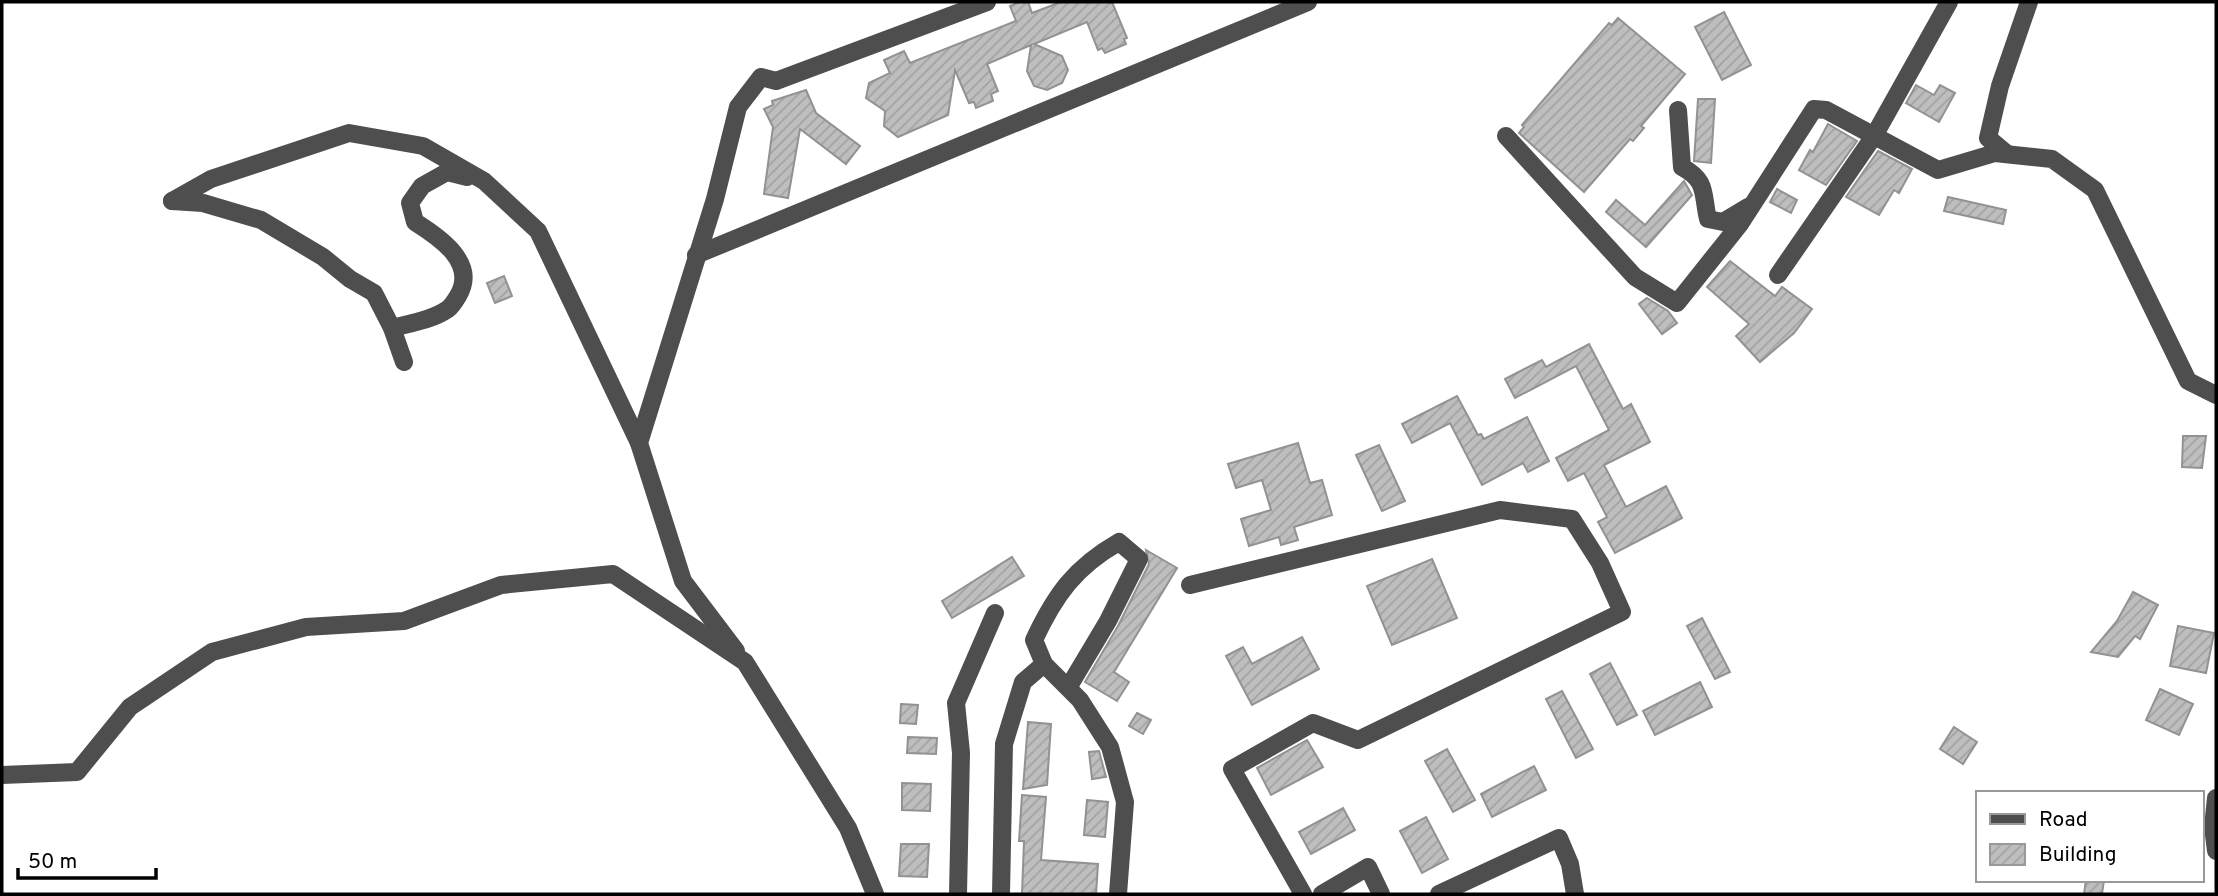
<svg xmlns="http://www.w3.org/2000/svg" width="2218" height="896" viewBox="0 0 2218 896" font-family="Overpass,sans-serif">
<defs>
<pattern id="building-hatch" width="6" height="6" patternUnits="userSpaceOnUse" patternTransform="scale(1.75)"><rect width="6" height="6" fill="#bebebe"/><path d="M-1 1l2-2M0 6l6-6M5 7l2-2" fill="none" stroke="#a2a2a2"/></pattern>
</defs>
<rect width="100%" height="100%" fill="#fff"/>
<g fill="url(#building-hatch)" stroke="#929292" stroke-width="2">
<path d="M1020 2H1028L1032 13 1061 2H1112L1127 38 1124 39 1126 44 1105 53 1102 48 1098 50 1087 22 1034 44 1062 56 1068 70 1062 83 1047 90 1034 86 1027 71 1031 45 987 64 998 91 991 94 993 101 976 108 974 102 969 103 955 70 948 115 898 137 884 126 885 111 866 98 869 83 890 73 884 60 904 51 910 63 1016 21 1010 6Z"/>
<path d="M1724 12 1751 65 1722 80 1695 27Z"/>
<path d="M1618 18 1685 74 1641 126 1644 128 1633 141 1630 139 1584 192 1519 133 1524 127 1522 125 1609 23 1612 25Z"/>
<path d="M1916 85 1934 95 1940 85 1955 93 1939 122 1906 103Z"/>
<path d="M806 90 816 113 860 146 846 164 800 129 788 198 764 194 773 127 764 109 773 105 772 101Z"/>
<path d="M1698 99H1715L1711 163 1694 161Z"/>
<path d="M1828 124 1857 141 1826 185 1799 170 1810 150 1813 152Z"/>
<path d="M1878 151 1912 169 1899 193 1894 190 1879 215 1846 197Z"/>
<path d="M1684 181 1692 195 1646 247 1606 212 1616 200 1645 225Z"/>
<path d="M1777 189 1797 200 1791 213 1770 202Z"/>
<path d="M1948 197 2006 210 2003 224 1944 211Z"/>
<path d="M1730 261 1775 296 1782 287 1812 309 1794 333 1760 362 1736 336 1749 324 1707 287Z"/>
<path d="M504 276 512 296 495 303 487 283Z"/>
<path d="M1647 298 1668 311 1677 323 1662 334 1639 304Z"/>
<path d="M1589 344 1623 409 1631 404 1650 442 1604 465 1626 507 1666 486 1682 518 1615 553 1598 522 1607 517 1584 473 1568 481 1556 458 1609 430 1576 366 1515 398 1505 379 1542 360 1546 367Z"/>
<path d="M1457 396 1478 435 1481 434 1484 439 1527 417 1549 461 1528 472 1523 463 1482 485 1450 423 1412 443 1402 424Z"/>
<path d="M2183 436H2206L2202 468 2182 467Z"/>
<path d="M1298 443 1310 483 1322 480 1332 515 1294 527 1298 540 1281 545 1279 537 1249 546 1241 519 1271 510 1262 480 1236 488 1228 464Z"/>
<path d="M1379 445 1405 501 1382 511 1356 455Z"/>
<path d="M1146 550 1177 568 1114 672 1129 682 1117 701 1085 682 1118 626 1149 564Z"/>
<path d="M1012 557 1024 576 952 618 942 601Z"/>
<path d="M1432 559 1457 618 1392 645 1367 586Z"/>
<path d="M2133 592 2158 605 2140 639 2135 636 2118 657 2091 652 2117 621Z"/>
<path d="M1702 618 1730 672 1715 679 1687 626Z"/>
<path d="M2178 626 2214 633 2206 673 2170 666Z"/>
<path d="M1302 637 1319 669 1252 705 1226 656 1243 647 1252 664Z"/>
<path d="M1610 663 1637 715 1617 725 1590 674Z"/>
<path d="M1700 682 1712 707 1655 735 1643 711Z"/>
<path d="M2160 689 2193 704 2179 735 2146 720Z"/>
<path d="M1562 691 1593 749 1576 758 1546 699Z"/>
<path d="M901 704 918 705 916 724 900 723Z"/>
<path d="M1137 713 1151 720 1143 734 1129 726Z"/>
<path d="M1028 722 1051 724 1047 785 1023 789Z"/>
<path d="M1954 727 1977 742 1963 764 1940 749Z"/>
<path d="M908 737 937 738 936 754 907 753Z"/>
<path d="M1307 740 1323 767 1271 795 1257 768Z"/>
<path d="M1447 749 1475 800 1453 812 1425 761Z"/>
<path d="M1099 751 1106 777 1092 779 1089 752Z"/>
<path d="M1534 766 1546 790 1492 817 1481 794Z"/>
<path d="M902 783 931 784 930 811 902 810Z"/>
<path d="M1022 795 1046 797 1041 860 1098 864 1096 894H1022L1024 841H1019Z"/>
<path d="M1087 800 1108 802 1105 837 1084 835Z"/>
<path d="M1343 808 1355 830 1311 854 1299 832Z"/>
<path d="M1426 817 1448 859 1422 873 1400 831Z"/>
<path d="M901 844H929L927 877 899 876Z"/>
<path d="M2086 880H2104L2102 894H2084Z"/>
</g>
<g fill="none" stroke-linecap="round" stroke-linejoin="round">
<g stroke="#4e4e4e" stroke-width="18">
<path d="M1678 110 1682 167C1708 181 1702 194 1708 219L1723 222 1748 207"/>
<path d="M1506 136 1635 277 1677 303 1740 224 1814 109 1826 110 1938 170 1995 153 2052 159 2095 190 2188 381 2216 395"/>
<path d="M2007 154 1988 138 2000 86 2029 2"/>
<path d="M172 201 211 179 349 133 423 146 484 181 538 231 639 443"/>
<path d="M172 201 203 203 261 220 323 257 350 279 374 293 392 328 404 362"/>
<path d="M696 255 1308 2"/>
<path d="M1778 275 1874 136 1949 2"/>
<path d="M392 328C411 323 432 320 448 309 452 306 455 301 458 296 478 263 439 237 415 222L410 203 422 186 447 172 467 177"/>
<path d="M1190 585 1500 510 1572 519 1600 563 1622 612 1358 740 1313 723 1232 769 1303 894"/>
<path d="M736 651 683 581 639 443 715 199 738 107 761 77 776 81 987 2"/>
<path d="M1068 688 1108 621 1139 559 1119 542C1075 567 1055 595 1034 640L1044 664 1080 700 1110 747 1125 802 1118 894"/>
<path d="M2 775 77 772 130 707 212 652 306 627 404 621 501 585 613 574 745 662 848 828 875 894"/>
<path d="M2216 798 2213 827 2216 851"/>
<path d="M958 894 961 753 956 703 995 613"/>
<path d="M1001 894 1004 744 1023 682 1044 664"/>
<path d="M1322 894 1368 867 1381 894"/>
<path d="M1439 894 1559 838 1570 864 1575 894"/>
</g>
</g>
<rect width="2218" height="896" fill="none" stroke="#000000" stroke-width="7"/>
<rect x="1976" y="791" width="228" height="91" fill="#ffffff" stroke="#999999" stroke-width="2"/>
<rect x="1990" y="814" width="35" height="10" fill="#4e4e4e" stroke="#999999" stroke-width="2"/>
<text x="2039" y="826" font-size="21" fill="#000000">Road</text>
<rect x="1990" y="844" width="35" height="21" fill="url(#building-hatch)" stroke="#999999" stroke-width="2"/>
<text x="2039" y="861" font-size="21" fill="#000000">Building</text>
<path d="M18 868v10h138v-10" fill="none" stroke="#000000" stroke-width="3.5"/>
<text x="28" y="868" font-size="21" fill="#000000" stroke="#ffffff" stroke-width="5" paint-order="stroke">50 m</text>
</svg>
